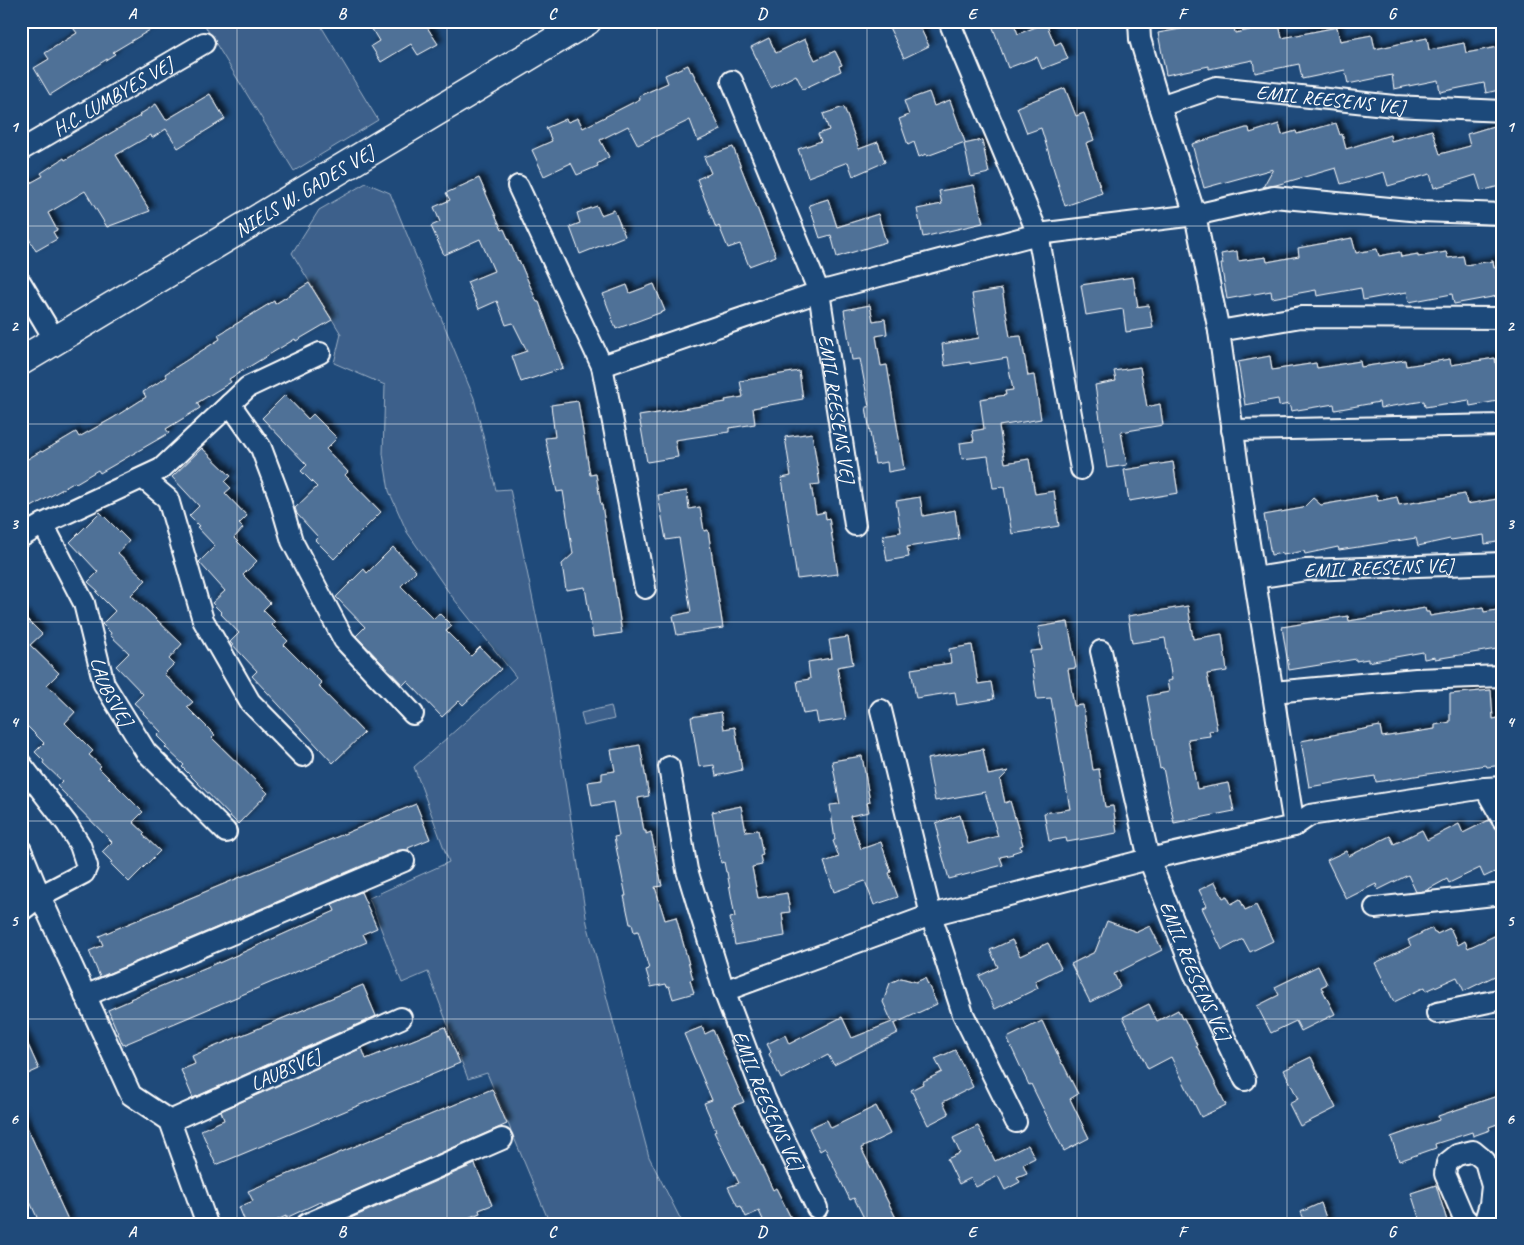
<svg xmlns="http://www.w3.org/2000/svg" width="1524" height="1245" viewBox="0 0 1524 1245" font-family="Caveat,sans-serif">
<defs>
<filter id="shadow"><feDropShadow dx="4.5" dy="-4.5" stdDeviation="2.5" flood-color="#0009"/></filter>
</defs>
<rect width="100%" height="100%" fill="#1f4a7a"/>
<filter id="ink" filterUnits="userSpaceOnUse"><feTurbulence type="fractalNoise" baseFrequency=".02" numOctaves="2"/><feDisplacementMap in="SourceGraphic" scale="10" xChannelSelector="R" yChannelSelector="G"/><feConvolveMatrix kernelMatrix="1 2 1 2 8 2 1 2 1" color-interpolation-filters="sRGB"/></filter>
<g filter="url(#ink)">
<g fill="#3c618b" stroke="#9eb0c5">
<path d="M202 21H318L378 120 294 171Z"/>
<path d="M366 183 390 193 474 398 496 490 510 489 548 673 587 923 649 1157 683 1224H550L487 1073 468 1079 428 972 402 983 369 898 449 862 414 767 516 677 450 594 407 532 389 491 383 454 385 385 334 363 341 334 292 253 319 210Z"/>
<path d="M611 706 614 719 584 726 581 713Z"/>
</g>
<g fill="#507197" stroke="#fff" filter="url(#shadow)">
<path d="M68 21H165L113 52 115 54 50 95 34 68 49 59 45 53 77 33Z"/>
<path d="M367 21H423L438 44 418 55 411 44 381 62 371 46 379 41Z"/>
<path d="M886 21H917L929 46 904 58Z"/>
<path d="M1003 21H1013L1018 34 1046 23 1055 45 1061 42 1068 59 1042 69 1037 57 1008 68 992 25Z"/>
<path d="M1225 21H1233L1235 33 1279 24 1282 38 1337 27 1340 41 1372 35 1375 49 1427 38 1429 50 1464 43 1466 53 1503 46V89L1486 93 1484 83 1440 92 1438 80 1394 89 1392 75 1348 84 1345 70 1302 79 1299 64 1255 73 1253 60 1209 69V66L1166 75 1158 33Z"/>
<path d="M769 38 776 53 805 39 815 60 835 51 842 65 839 66 841 71 803 89 796 75 771 88 751 47Z"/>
<path d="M688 65 691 72 692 71 721 130 698 141 690 120 638 145 628 126 600 140 609 157 597 164 598 166 577 175 571 163 544 176 532 150 552 141 546 128 566 119 568 122 578 118 583 128 640 99 639 96 668 83 665 75Z"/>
<path d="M1065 88 1076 116 1084 113 1094 140 1086 143 1102 193 1065 206 1041 128 1027 133 1017 107Z"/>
<path d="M929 92 934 106 950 100 965 142 927 156 926 154 919 157 914 142 908 145 899 119 909 115 904 101Z"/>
<path d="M210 94 225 119 178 148 166 129 152 138 151 135 116 155 150 211 107 227 85 191 48 213 57 230 53 232 57 239 36 251 21 225V188L43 176 41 173 64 158 65 160 140 116 139 115 156 104 166 120Z"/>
<path d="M844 107 859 149 878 142 885 162 853 176 848 162 808 177 798 149 821 141 818 134 829 130 823 114Z"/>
<path d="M1336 123 1340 135 1342 134 1346 149 1390 135 1391 141 1432 130 1440 154 1470 146 1467 134 1503 123V185L1481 191 1476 175 1434 188 1430 174 1388 186 1384 172 1341 184 1336 168 1276 185 1263 187 1273 169 1204 188 1192 144 1246 128H1249L1250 133 1279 124 1282 135 1296 131 1297 134Z"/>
<path d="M982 140 989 173 971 177 964 144Z"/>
<path d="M733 147 776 256 749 266 740 244 728 248 719 226 716 228 697 179 711 173 704 157Z"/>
<path d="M479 178 502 230 504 229 518 261 519 260 537 302H539L563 368 521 382 512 356 527 351 513 323 506 325 497 301 479 309 467 282 494 271 480 239 444 255 431 226 440 222 434 207 450 200 446 193Z"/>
<path d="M974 185 983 223 923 237 917 209 942 204 939 191Z"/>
<path d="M828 199 837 227 878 214 886 242 837 257 831 235 820 238 809 205Z"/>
<path d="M597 206 601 215 614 210 625 236 580 254 570 227 580 223 577 213Z"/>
<path d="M1352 238 1356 253 1377 249 1379 256 1400 252 1401 257 1418 254V257L1446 252 1448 258 1463 256 1465 265 1493 261 1494 268 1503 266V295L1454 304 1452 294 1409 302 1407 292 1363 300 1361 288 1317 296 1316 290 1272 298 1271 291 1227 299 1221 264H1223L1221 254 1237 251 1238 261 1266 257 1267 262 1299 256 1298 248Z"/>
<path d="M1133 277 1138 307H1136L1149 305 1153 328 1126 332 1123 309 1086 315 1081 285Z"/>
<path d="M309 283 332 320 296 341 295 339 229 379 231 382 197 403 200 408 166 429 169 433 100 473 98 470 76 483 75 482 21 513V463L41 451 42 452 76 432 79 437 113 418 146 397 143 392 167 377 165 374 220 339 218 335 274 301 275 304Z"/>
<path d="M654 284 665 311 616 329 603 294 627 285 630 293Z"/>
<path d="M1002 289 1010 337 1021 336 1028 376 1034 375 1041 419 999 426 1005 463 1029 459 1035 494 1054 491 1059 526 1012 534 1004 487 993 488 988 456 962 459 960 443 974 441 972 431 984 429 980 399 1006 395 1005 391 1013 390 1007 358 970 364V362L945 366 942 344 979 338 972 294Z"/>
<path d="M870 305 873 321 885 319 887 334 876 336 881 366 887 365 904 469 888 472 887 462 875 464 866 407H869L860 359 852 360 844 310Z"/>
<path d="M1270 356 1272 370 1316 363 1317 368 1360 361 1361 367 1405 360 1406 366 1450 359 1451 365 1495 358 1498 375 1503 374V400L1470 406 1469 400 1425 407 1424 401 1380 408 1379 402 1335 410 1334 404 1291 411 1289 404 1279 406 1278 399 1245 405 1238 362Z"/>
<path d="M1140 367 1147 407 1160 404 1163 425 1121 432 1127 465 1107 468 1095 385 1116 381 1114 371Z"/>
<path d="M799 371 803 399 753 408 755 424 729 428V432L675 440 678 457 647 462 639 416 726 402 725 400 743 397 740 381Z"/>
<path d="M285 395 308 419 313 414 337 438 326 449 348 472 345 475 381 512 334 559 315 540 318 537 297 514 295 508 317 487 301 471 307 465 262 418Z"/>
<path d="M578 401 590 475 596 474 601 505H602L622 633 593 637 585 587 566 590 562 564 573 554 563 491 557 492 545 438 555 437 551 405Z"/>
<path d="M812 433 820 484 811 485 816 514 825 512 826 519 829 518 838 574 797 579 782 478 791 476 785 437Z"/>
<path d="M202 448 231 476 225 482 231 488 225 493 247 516 239 524 243 528 234 538 257 561 243 575 270 603 263 610 275 622 272 625 288 641 284 645 322 683 319 686 321 687 320 688 364 733 333 763 252 676 257 671 230 642 239 633 221 614 222 613 212 603 225 591 199 562 215 546 197 527 199 526 189 516 199 506 172 477Z"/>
<path d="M1173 462 1178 493 1129 501 1124 470Z"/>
<path d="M687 491 689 509 700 507 704 531 708 530 723 628 677 635 673 616 691 612 679 538 666 540 658 495Z"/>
<path d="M1465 494 1467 504 1503 498V541L1485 544 1484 535 1451 540 1450 539 1418 546 1416 538 1339 550 1338 547 1305 554 1304 551 1283 555V553L1271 555 1264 515 1303 508 1313 498 1321 505 1377 495 1378 501 1397 497 1399 505Z"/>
<path d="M920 497 923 516 955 510 959 539 907 547 909 557 887 561 883 535 901 532 896 501Z"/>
<path d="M100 512 129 541 118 553 146 580 131 595 182 644 169 659 174 664 164 674 193 702 187 707 215 735 212 738 268 793 238 824 191 776 182 767 184 765 165 747 167 746 157 736 161 732 143 713 144 712 134 703 143 694 116 666 129 653 110 635 111 633 102 624 115 611 96 592 98 591 88 582 98 572 70 542Z"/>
<path d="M393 547 416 571 401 586 434 619 439 613 452 626 446 631 471 656 480 647 501 669 463 705 459 701 442 717 407 681 403 685 356 636 365 627 336 597 364 569 367 573Z"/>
<path d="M1188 606 1193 639 1222 634 1227 671 1207 674 1217 730 1209 731 1210 736 1188 739 1197 789 1228 783 1234 811 1174 823 1163 768 1160 769 1147 696 1169 692 1167 681 1172 680 1165 638 1132 643 1128 616Z"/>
<path d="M1483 607 1484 612 1497 610V615L1503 614V648L1435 659V657L1424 659 1423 652 1368 662V659L1356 661V659L1289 670 1282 627 1348 616 1349 621 1425 608 1426 612H1429L1430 616Z"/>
<path d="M21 613 42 634 30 645 59 673 47 685 75 712 65 723 93 751 89 755 101 766 99 768 143 812 133 822 145 833 143 835 160 851 129 882 110 863 112 862 102 852 112 842 57 786 62 781 43 763 44 761 35 752 44 743 21 720Z"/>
<path d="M1068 622 1076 668 1068 669 1074 706 1083 705 1093 770 1099 769 1105 807 1113 806 1117 833 1067 842 1066 838 1049 841 1044 813 1070 809 1051 698 1037 699 1030 651 1042 650 1038 627Z"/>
<path d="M848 637 853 664 837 667 846 719 818 723 816 712 803 714 797 681 810 679 808 662 832 658 829 640Z"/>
<path d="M972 645 978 684 991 682 994 699 957 705 955 692 916 698 911 669 951 663 949 649Z"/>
<path d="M1491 690 1493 719 1503 717V765L1487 767 1486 765 1376 782 1375 776 1309 787 1301 741 1380 726 1382 737 1435 729V725L1450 722V694Z"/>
<path d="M721 712 724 729 735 727 742 770 716 776 714 765 699 767 691 717Z"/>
<path d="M640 745 649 796 638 798 644 831H646V834L651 832 662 886 655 887 665 920 676 917 693 979 690 980 694 993 673 999 669 986 667 987 666 984 651 987 646 970 649 969 638 931 634 932 632 924H630L624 896H626L614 837 619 836 613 802 592 806 588 782 602 780V773L615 771 611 750Z"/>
<path d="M983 749 988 775 1009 771 1000 780 1005 803 1010 801 1023 845 1020 846 1021 850 1012 853 1013 854 1000 857 1003 865 949 879 937 836H939L936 823 960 815 968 844 998 836 985 792 935 801 927 759Z"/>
<path d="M862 756 870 802 867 803 869 812 850 816 861 849 881 842 891 872 889 873 898 897 874 905 865 881 834 892 824 862 839 857 833 841 835 840 830 805 840 804 832 761Z"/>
<path d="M416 804 430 839 408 848 409 850H399L100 977 89 951 103 945 99 936Z"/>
<path d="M741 806 746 832 758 830 763 855 760 856 762 865 752 867 758 898 787 893 790 912 782 913 785 936 735 945 730 918 735 917 727 872H726L724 862 721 863 712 812Z"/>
<path d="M1489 820 1493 826 1499 831 1503 838V868L1484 877 1480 868 1449 883 1447 879 1425 891 1416 892 1408 875 1378 890 1376 884 1346 899 1327 860 1346 851 1349 856 1390 836 1394 844 1422 830 1427 840 1459 824 1463 833Z"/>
<path d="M1215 882 1223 898 1227 896 1231 904 1240 899 1245 910 1256 905 1273 941 1250 952 1243 939 1222 950 1202 908 1207 906 1199 890Z"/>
<path d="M361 892 377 928 363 934 367 942 123 1045 108 1010 131 1000 130 999 219 962V963L335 911 332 904Z"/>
<path d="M1107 921 1137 932 1150 926 1162 950 1114 974 1120 987 1090 1002 1071 964 1095 952Z"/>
<path d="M1432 928 1434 933 1436 932 1437 934 1450 928 1458 945 1465 941 1468 948 1503 932V972L1464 991 1457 977 1426 991 1425 987 1394 1002 1375 963 1411 946 1408 940Z"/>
<path d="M1012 940 1020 956 1048 943 1061 968 1035 981 1038 988 995 1009 979 976 998 967 990 950Z"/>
<path d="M1318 966 1327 984 1321 987 1335 1014 1301 1031 1296 1021 1271 1033 1257 1006 1279 995 1275 987Z"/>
<path d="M901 978 916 982 925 978 937 1004 894 1024 898 1033 834 1065 828 1055 781 1079 769 1054 771 1052 767 1044 785 1035 789 1044 842 1017 852 1038 892 1022 883 1002 890 983Z"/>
<path d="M363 985 376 1016 193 1098 181 1070 195 1064 192 1056Z"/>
<path d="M1149 1004 1157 1021 1178 1010 1182 1019 1184 1018 1197 1045H1196L1226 1105 1201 1117 1171 1057 1148 1069 1123 1017Z"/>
<path d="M1042 1021 1062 1064H1063L1078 1094 1070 1099 1089 1138 1064 1151 1031 1084 1029 1085 1007 1038Z"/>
<path d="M445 1027 460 1063 216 1165 201 1130 224 1120 221 1111 362 1048 366 1059Z"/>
<path d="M702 1027 705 1034 713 1030 744 1102 733 1106 773 1190 776 1188 794 1224H765L759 1211 746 1217 741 1206 738 1207 728 1187 739 1183 714 1132 716 1131 704 1103 712 1100 684 1034Z"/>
<path d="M21 1029 39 1069 21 1077Z"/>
<path d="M955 1050 973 1087 943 1102 949 1114 928 1125 911 1090 923 1084 922 1082 942 1072 935 1059Z"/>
<path d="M1311 1057 1336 1108 1300 1126 1289 1104 1298 1099 1284 1070Z"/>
<path d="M492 1089 507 1124 342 1196 323 1203 322 1201 286 1218V1216L269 1224H246L239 1207 253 1201 248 1191Z"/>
<path d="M1503 1094V1122L1489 1127 1490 1130 1473 1136 1472 1132 1435 1144 1436 1148 1399 1161 1391 1137 1439 1120 1438 1116Z"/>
<path d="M876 1106 890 1134 861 1148 899 1224H867L854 1198 850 1200 825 1148 820 1151 809 1128 827 1120 831 1128Z"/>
<path d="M21 1114 59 1197 58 1198 70 1224H40L21 1182Z"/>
<path d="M978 1126 995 1161 1028 1145 1035 1158 1023 1164 1027 1173 1017 1177 1020 1182 1005 1190 998 1176 976 1187 971 1178 959 1184 947 1159 960 1153 953 1138Z"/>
<path d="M475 1164 492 1205 479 1210 480 1213 453 1224H353L351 1218Z"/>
<path d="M1436 1185 1448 1224H1421L1411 1193Z"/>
<path d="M1321 1203 1328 1224H1306L1301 1212Z"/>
</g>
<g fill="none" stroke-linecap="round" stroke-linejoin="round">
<defs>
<g id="street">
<path d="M951 26 1038 234 1081 469"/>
<path id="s1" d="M732 81 819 292 855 525"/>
<path id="s2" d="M1160 106 1216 87 1394 106 1503 111"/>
<path id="s3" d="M21 150 204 43"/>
<path d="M518 186 602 366 645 588"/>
<path d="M21 283 55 340"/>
<path d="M1219 331 1301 317 1503 318"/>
<path d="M602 366 819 292 1038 234 1195 215 1274 197 1421 211 1503 214"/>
<path d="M230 404 261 448 278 493 292 541 344 640 413 714"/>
<path d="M1232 430 1503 425"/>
<path d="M143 478 168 499 203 620 250 702 303 756"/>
<path id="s4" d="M43 524 84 603 104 684 146 752 226 832"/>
<path d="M21 537 43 524 161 469 248 387 320 353"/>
<path id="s5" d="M1255 578 1306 570 1503 563"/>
<path id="s6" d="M1101 651 1149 859 1194 973 1245 1080"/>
<path d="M1273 692 1416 679 1503 676"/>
<path d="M881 710 931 915 963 1014 1016 1122"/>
<path d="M21 764 67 824 80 845 87 866 84 873 40 896 131 1095 170 1121 207 1224"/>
<path id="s7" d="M669 767 687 870 724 991 765 1099 817 1208"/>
<path d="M1485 788 1503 820"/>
<path d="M1294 826 1310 815 1485 788 1503 787"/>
<path d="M21 850 40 896 21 911"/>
<path d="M1375 908 1503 894"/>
<path d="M724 991 931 915 1149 859 1294 826 1245 518 1219 331 1195 215 1160 106 1140 39 1139 21"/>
<path d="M85 996 404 861"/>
<path d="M1437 1013 1503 999"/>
<path id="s8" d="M170 1121 401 1018"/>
<path d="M307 1224 502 1139"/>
<path d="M1470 1224 1463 1216 1445 1174 1447 1163 1457 1155 1473 1151 1485 1161 1492 1186 1490 1204 1484 1224"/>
</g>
<g id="secondary">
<path id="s9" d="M21 361 587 21"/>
</g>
</defs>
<use href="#street" stroke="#fff" stroke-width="24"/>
<use href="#secondary" stroke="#fff" stroke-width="31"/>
<use href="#street" stroke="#1f4a7a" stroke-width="20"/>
<use href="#secondary" stroke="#1f4a7a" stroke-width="28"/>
</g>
</g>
<path fill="none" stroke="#fff" stroke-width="1" stroke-opacity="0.55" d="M237 21V1224M447 21V1224M657 21V1224M867 21V1224M1077 21V1224M1287 21V1224M21 226H1503M21 424H1503M21 622H1503M21 821H1503M21 1019H1503"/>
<g text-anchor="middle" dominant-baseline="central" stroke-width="4.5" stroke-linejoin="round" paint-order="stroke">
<g font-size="20" fill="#fff" stroke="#1f4a7a">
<text stroke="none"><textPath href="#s3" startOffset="106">H.C. LUMBYES VEJ</textPath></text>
<text stroke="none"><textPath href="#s2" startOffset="174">EMIL REESENS VEJ</textPath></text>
<text stroke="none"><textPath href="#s9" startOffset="330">NIELS W. GADES VEJ</textPath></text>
<text stroke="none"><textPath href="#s1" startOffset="346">EMIL REESENS VEJ</textPath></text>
<text stroke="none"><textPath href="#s5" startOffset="124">EMIL REESENS VEJ</textPath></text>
<text stroke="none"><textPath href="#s4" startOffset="182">LAUBSVEJ</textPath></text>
<text stroke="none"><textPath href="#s6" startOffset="334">EMIL REESENS VEJ</textPath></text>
<text stroke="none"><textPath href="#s8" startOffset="126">LAUBSVEJ</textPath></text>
<text stroke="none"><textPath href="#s7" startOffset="349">EMIL REESENS VEJ</textPath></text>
</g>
</g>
<rect width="1524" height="1245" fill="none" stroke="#1f4a7a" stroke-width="55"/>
<rect x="28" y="28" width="1468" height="1190" fill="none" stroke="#fff" stroke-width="2"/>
<g font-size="16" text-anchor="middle" font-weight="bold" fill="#fff">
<text x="132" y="19">A</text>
<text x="342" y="19">B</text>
<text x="552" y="19">C</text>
<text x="762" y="19">D</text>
<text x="972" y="19">E</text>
<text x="1182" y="19">F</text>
<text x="1392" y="19">G</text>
<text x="14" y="132">1</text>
<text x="1510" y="132">1</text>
<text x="14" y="331">2</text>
<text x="1510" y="331">2</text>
<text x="14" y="529">3</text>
<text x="1510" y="529">3</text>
<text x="14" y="727">4</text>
<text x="1510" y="727">4</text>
<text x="14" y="926">5</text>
<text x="1510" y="926">5</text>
<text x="14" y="1124">6</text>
<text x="1510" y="1124">6</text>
<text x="132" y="1237">A</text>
<text x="342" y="1237">B</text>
<text x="552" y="1237">C</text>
<text x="762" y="1237">D</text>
<text x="972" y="1237">E</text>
<text x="1182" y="1237">F</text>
<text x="1392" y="1237">G</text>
</g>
</svg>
